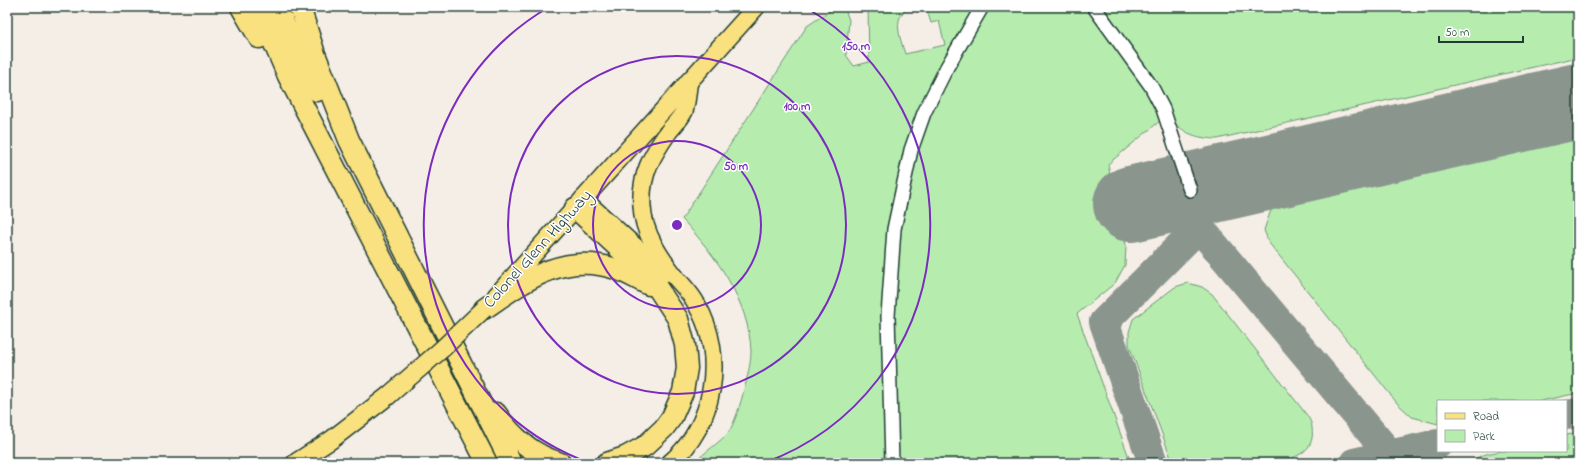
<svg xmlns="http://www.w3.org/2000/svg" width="1585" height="470" viewBox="0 0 1585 470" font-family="'Indie Flower',sans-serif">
<rect width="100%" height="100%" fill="#f5eee6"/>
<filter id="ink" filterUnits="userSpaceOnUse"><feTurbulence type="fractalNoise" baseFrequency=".025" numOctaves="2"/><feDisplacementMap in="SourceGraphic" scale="8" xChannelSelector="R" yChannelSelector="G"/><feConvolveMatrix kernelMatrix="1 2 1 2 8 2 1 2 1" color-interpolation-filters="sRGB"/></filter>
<g filter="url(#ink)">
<g fill="#b6edaf" stroke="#6a9572">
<path d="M836 7H844L849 20 846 55 854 66 869 62 868 7H913C890 13 900 38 905 54L945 45 939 21 931 23 926 7H978L950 54 893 214 884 273V321L887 463H680L690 453 696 461C704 453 721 441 728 433 735 423 741 402 744 390 747 378 751 364 751 351 749 300 715 255 682 219L807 26Z"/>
<path d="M986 7H1089L1150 95 1161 120 1108 164 1126 245 1125 265 1115 283 1077 314 1131 463H894L891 315 899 218 927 115Z"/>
<path d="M1101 7H1578V57L1217 139C1198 138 1186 135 1173 121Z"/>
<path d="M1578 137V393L1541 401H1438V424L1412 417 1397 403 1269 243 1264 230 1271 210 1283 203Z"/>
<path d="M1188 283 1202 287 1212 294 1306 414C1309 418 1312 423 1312 428 1318 467 1258 463 1234 463 1214 463 1194 463 1175 463L1171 458 1129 345V332L1133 319 1175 287Z"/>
<path d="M1578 433V463H1470C1485 445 1543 451 1566 451V435Z"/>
</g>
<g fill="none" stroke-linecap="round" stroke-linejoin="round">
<g stroke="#8a968d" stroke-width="30">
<path d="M1173 194 1199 227 1397 463"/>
<path d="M1566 415 1578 413"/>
<path d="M1153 463 1104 322 1199 227"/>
<path d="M1354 463 1438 444"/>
</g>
<path stroke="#8a968d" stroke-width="76" d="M1131 204 1578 101"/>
<defs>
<g id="minor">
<path d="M1094 7 1151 86 1163 109 1190 190"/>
<path d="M892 463 888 316 894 229 911 150 924 113 947 67 982 7"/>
</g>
<g id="major">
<path d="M583 199 664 273"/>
<path d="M496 296 756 7"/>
<path d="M295 463 331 440 388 396"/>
<path d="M670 463C715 425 726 356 697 305 692 295 684 287 677 279 660 258 643 233 642 206 640 175 652 155 669 131 674 125 681 118 684 111 687 102 687 90 689 81"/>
</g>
<g id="highway">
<path d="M241 7 259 38"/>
<path d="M258 7 288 76 487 463"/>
<path d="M277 7 293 44 317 91"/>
<path d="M300 7 315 54 349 140 511 463"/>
<path d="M575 208 651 278 678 319 685 345 687 368 683 392 672 417 664 428 645 446 625 457 607 463"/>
<path d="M484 309C525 281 563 251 616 269 627 273 638 280 649 285"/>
<path d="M496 413C512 437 533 455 561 463"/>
</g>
</defs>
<use href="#minor" stroke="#1f3d34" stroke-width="16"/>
<use href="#major" stroke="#1f3d34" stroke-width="20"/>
<use href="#highway" stroke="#1f3d34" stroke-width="23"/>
<use href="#minor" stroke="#fff" stroke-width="13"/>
<use href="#major" stroke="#fae180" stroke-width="17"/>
<use href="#highway" stroke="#fae180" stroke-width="20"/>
<defs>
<path id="major-bridge" d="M388 396 442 349 484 309"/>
</defs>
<use href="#major-bridge" stroke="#1f3d34" stroke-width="20" stroke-linecap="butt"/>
<use href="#major-bridge" stroke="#fae180" stroke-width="17"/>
</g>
</g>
<g fill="none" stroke="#7b2cbf" stroke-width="2">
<circle cx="677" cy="225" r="84"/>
<circle cx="677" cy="225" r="169"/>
<path d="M590 463A253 253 0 0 1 549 7M805 7A253 253 0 0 1 764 463"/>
</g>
<g text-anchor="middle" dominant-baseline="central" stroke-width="3" stroke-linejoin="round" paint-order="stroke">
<g font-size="17" fill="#1f3d34" stroke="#fff">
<text transform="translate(538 249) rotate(-48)">Colonel Glenn Highway</text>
</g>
</g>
<circle cx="677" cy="225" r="6" fill="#7b2cbf" stroke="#fff" stroke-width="2"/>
<g font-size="12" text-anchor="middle" font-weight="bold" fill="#7b2cbf" stroke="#fff" stroke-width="3" stroke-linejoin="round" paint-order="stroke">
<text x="856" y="50">150 m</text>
<text x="797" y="110">100 m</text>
<text x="736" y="170">50 m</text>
</g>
<rect width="1585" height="470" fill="none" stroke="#fff" stroke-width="24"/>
<rect x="12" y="12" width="1561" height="446" fill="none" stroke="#1f3d34" stroke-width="1.5" filter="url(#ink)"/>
<rect x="1437" y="400" width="130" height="52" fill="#ffffff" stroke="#a5b1ae"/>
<rect x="1445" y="413" width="20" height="6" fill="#fae180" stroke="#a5b1ae"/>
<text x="1473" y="420" font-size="12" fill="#1f3d34">Road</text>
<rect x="1445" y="430" width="20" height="12" fill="#b6edaf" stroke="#a5b1ae"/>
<text x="1473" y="440" font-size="12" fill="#1f3d34">Park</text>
<path d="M1439 36v6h84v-6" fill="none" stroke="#1f3d34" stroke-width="2"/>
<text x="1445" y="36" font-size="12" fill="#1f3d34" stroke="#ffffff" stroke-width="3" paint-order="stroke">50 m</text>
</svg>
